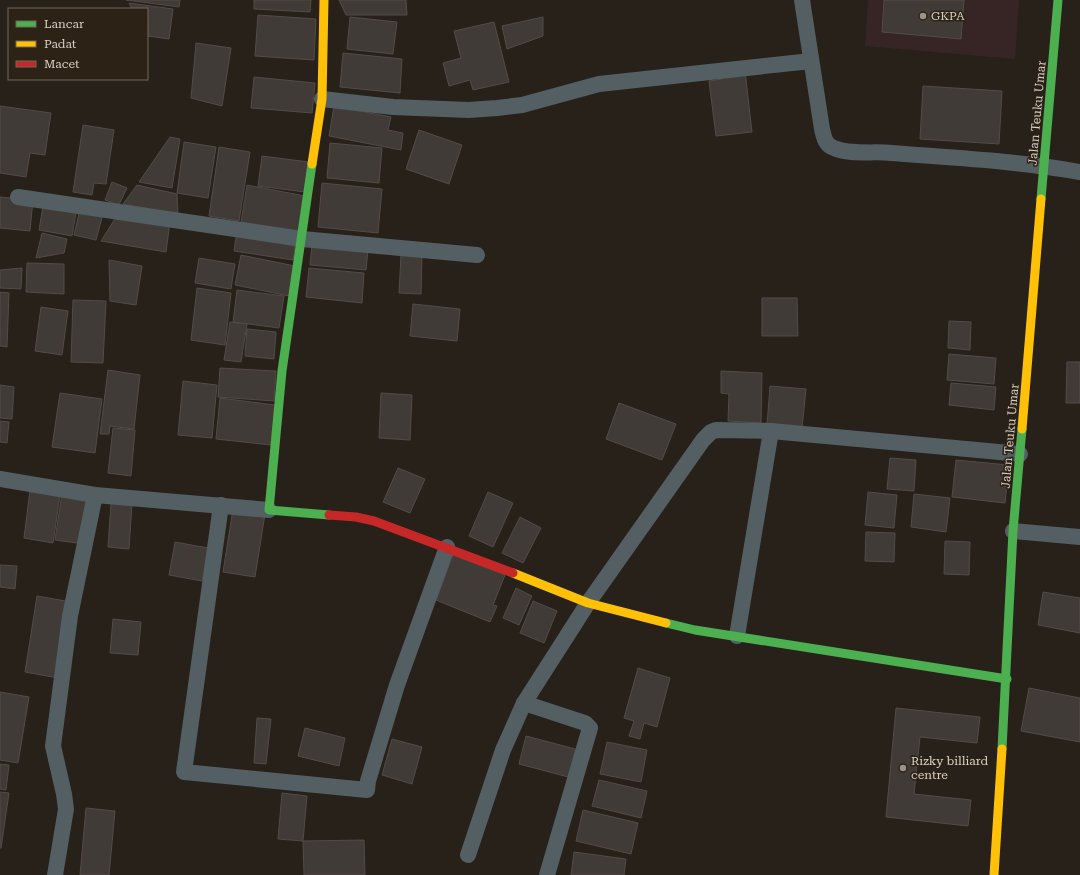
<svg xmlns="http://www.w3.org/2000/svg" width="1080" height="875" viewBox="0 0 1080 875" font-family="'Roboto Serif',serif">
<rect width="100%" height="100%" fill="#27211a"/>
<path fill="#372425" d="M868 0H1019L1015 59 865 46Z"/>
<g fill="#413b37" stroke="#524b47">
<path d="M126 0H180L179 7Z"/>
<path d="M254 0H311L310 12 254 9Z"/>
<path d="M339 0H406L407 15H346Z"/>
<path d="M884 0H964L961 39 882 32Z"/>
<path d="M129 3 173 9 169 39 148 36 147 9H132Z"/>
<path d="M258 15 316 19 314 60 255 56Z"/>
<path d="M350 17 397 22 393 54 347 49Z"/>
<path d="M543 17V36L507 49 502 26Z"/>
<path d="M494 22 509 82 473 90 470 80 449 86 443 63 461 58 454 31Z"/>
<path d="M196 43 231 48 222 106 191 98Z"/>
<path d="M343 53 402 59 400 93 340 87Z"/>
<path d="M745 71 752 132 716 136 709 81 722 79V74Z"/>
<path d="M254 77 315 83 312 113 251 108Z"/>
<path d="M923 86 1002 91 999 144 920 139Z"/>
<path d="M0 106 51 113 45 155 30 153 26 177 0 173Z"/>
<path d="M334 106 391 117 388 130 403 133 401 150 329 136Z"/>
<path d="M83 125 114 130 106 184 94 183 92 195 73 192Z"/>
<path d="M419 130 462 145 449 184 406 169Z"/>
<path d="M170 137 180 139 172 188 139 182Z"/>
<path d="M184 142 216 147 208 198 177 193Z"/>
<path d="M330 143 382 148 379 183 327 178Z"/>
<path d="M219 147 250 152 239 221 209 216Z"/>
<path d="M262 156 309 162 305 192 258 186Z"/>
<path d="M112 182 127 188 119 205 105 200Z"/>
<path d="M322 183 382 189 378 233 318 227Z"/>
<path d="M137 185 177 194 178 214 123 204Z"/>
<path d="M247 185 305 196 299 232 241 222Z"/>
<path d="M0 197 33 200 30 231 0 228Z"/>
<path d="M44 201 77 207 72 236 39 230Z"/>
<path d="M80 209 103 214 96 240 74 235Z"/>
<path d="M118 214 170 222 166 252 101 241Z"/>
<path d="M237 231 296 240 293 260 234 251Z"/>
<path d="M42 233 67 239 64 253 36 258Z"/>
<path d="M312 244 368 250 366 270 310 265Z"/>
<path d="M241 255 295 266 289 296 235 285Z"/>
<path d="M401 255 422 256 421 294 399 293Z"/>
<path d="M199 258 235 264 231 289 195 283Z"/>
<path d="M109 260 142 266 136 305 110 301Z"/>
<path d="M27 263 64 264V294L26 292Z"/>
<path d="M22 268 21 289 0 288V270Z"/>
<path d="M309 268 364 273 362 303 306 297Z"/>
<path d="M197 288 231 293 225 345 191 340Z"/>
<path d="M237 290 284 296 279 328 233 322Z"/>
<path d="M0 292 9 293 7 347 0 346Z"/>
<path d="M762 298H797L798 336H762Z"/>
<path d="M73 300 106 301 103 363 71 362Z"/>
<path d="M413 304 460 309 457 341 410 336Z"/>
<path d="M41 307 68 311 62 355 35 351Z"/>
<path d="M949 321 971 322 970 350 948 348Z"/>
<path d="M230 322 247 324 241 362 224 360Z"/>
<path d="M247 329 276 332 274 359 245 356Z"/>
<path d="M949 354 996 358 994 384 947 380Z"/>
<path d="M1067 362H1080V403H1066Z"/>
<path d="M220 368 276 371 274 401 218 397Z"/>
<path d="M108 370 140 375 134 429 110 426 109 434H100Z"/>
<path d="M721 371 762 373 761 423 728 421 729 394 721 393Z"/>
<path d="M183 381 217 385 212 438 178 435Z"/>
<path d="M951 383 996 387 994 410 949 405Z"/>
<path d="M0 385 14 387 12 419 0 418Z"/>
<path d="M770 386 806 389 802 428 767 425Z"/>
<path d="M60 393 102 399 95 453 52 447Z"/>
<path d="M381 393 412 395 410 440 379 438Z"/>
<path d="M220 398 275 405 271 445 216 439Z"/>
<path d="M619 403 676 424 662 460 606 439Z"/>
<path d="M0 421 9 422 7 443 0 442Z"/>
<path d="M113 428 135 430 131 476 108 473Z"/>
<path d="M890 458 916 460 914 491 887 489Z"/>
<path d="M956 460 1009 465 1005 503 952 497Z"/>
<path d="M398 468 425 479 410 513 383 502Z"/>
<path d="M30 490 60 495 53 543 24 538Z"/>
<path d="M488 492 513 503 493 547 469 536Z"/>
<path d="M868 492 897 495 894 528 865 525Z"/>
<path d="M62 494 91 498 84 544 55 540Z"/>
<path d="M914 494 950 498 946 532 911 527Z"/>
<path d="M111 503 132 504 129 549 108 547Z"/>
<path d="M233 509 265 514 255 577 223 572Z"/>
<path d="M520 517 541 528 523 563 502 553Z"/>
<path d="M866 532 895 533 894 562 865 561Z"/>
<path d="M945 541 970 542 969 575 944 574Z"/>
<path d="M175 542 208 548 202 581 169 575Z"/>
<path d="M453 555 505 575 493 605 497 606 490 622 436 600Z"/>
<path d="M0 565 17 566 15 589 0 587Z"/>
<path d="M516 588 532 596 519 625 503 618Z"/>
<path d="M1043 592 1080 598V633L1038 625Z"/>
<path d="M37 596 71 602 58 678 25 672Z"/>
<path d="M533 601 557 611 544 643 520 633Z"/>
<path d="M113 619 141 622 138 655 110 653Z"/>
<path d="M638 668 670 678 657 727 644 723 640 739 629 736 634 721 624 718Z"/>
<path d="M1029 688 1080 698V742L1021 731Z"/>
<path d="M0 692 29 697 18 763 0 760Z"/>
<path d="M896 708 980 717 977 743 920 737 914 794 971 800 968 826 886 817Z"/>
<path d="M257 718 271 719 266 764 254 763Z"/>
<path d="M305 728 345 738 339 766 298 756Z"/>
<path d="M526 736 579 750 572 778 519 764Z"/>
<path d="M392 739 422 747 412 784 382 775Z"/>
<path d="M607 742 647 750 641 782 600 774Z"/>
<path d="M0 764 9 765 6 790 0 789Z"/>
<path d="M599 780 647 791 641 818 592 806Z"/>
<path d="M0 792 9 793 1 848H0Z"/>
<path d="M282 793 307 796 303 841 278 839Z"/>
<path d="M86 808 115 811 109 875H80Z"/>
<path d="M583 810 638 823 631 854 576 841Z"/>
<path d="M364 840 365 875H304L303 841Z"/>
<path d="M574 852 626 859 624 875H571Z"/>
</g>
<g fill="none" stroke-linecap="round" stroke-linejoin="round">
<g stroke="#535f62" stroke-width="16">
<path d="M802 0 822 129C824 137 825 145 834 148 849 155 875 151 892 153 955 158 1018 161 1080 172"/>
<path d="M322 99 393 107 469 110 497 108 522 105 599 84 811 61"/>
<path d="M18 197 302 239 477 255"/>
<path d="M0 479 95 495 269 510"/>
<path d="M221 505 184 772 367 790 368 781 397 685 447 547"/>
<path d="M1013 531 1080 537"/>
<path d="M737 636 771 431"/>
<path d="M524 703 585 723 590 728 547 875"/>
<path d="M468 855 503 750 524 703 588 603 703 440 711 432 716 430 771 431 1020 454"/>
<path d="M55 875 66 809 64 794 53 746 70 616 95 495"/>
</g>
<g stroke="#4caf50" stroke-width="9">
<path d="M312 164 282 371 269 510 329 515"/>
<path d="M1041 199 1058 0"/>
<path d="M666 623 695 630 1007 679"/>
<path d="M1002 749 1013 531 1022 429"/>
</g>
<g stroke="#ffc107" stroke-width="9">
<path d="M312 164 322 99 324 0"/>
<path d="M1022 429 1041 199"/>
<path d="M513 573 588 603 666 623"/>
<path d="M994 875 1002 749"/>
</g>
<path stroke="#c62828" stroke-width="9" d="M329 515 356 517 374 521 513 573"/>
</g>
<g fill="#9b948c" stroke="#2c2215" stroke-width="1.5">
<circle cx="923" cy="16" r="4"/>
<circle cx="903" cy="768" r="4"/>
</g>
<g text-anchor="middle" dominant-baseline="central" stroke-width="3" stroke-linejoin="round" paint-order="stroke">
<g font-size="12" fill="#dad2ca" stroke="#2c2215" text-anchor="start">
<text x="931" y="16">GKPA</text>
<text x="911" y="761">Rizky billiard<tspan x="911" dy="14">centre</tspan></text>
</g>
<g font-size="12" fill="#dad2ca" stroke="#2c2215">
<text transform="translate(1037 113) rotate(-85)">Jalan Teuku Umar</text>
<text transform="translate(1010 436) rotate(-85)">Jalan Teuku Umar</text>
</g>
</g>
<rect x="8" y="8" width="140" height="72" fill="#2c2215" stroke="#72685d"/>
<rect x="16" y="21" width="20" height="6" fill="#4caf50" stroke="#72685d"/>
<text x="44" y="28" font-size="12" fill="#dad2ca">Lancar</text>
<rect x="16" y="41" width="20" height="6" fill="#ffc107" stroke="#72685d"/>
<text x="44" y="48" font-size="12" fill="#dad2ca">Padat</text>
<rect x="16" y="61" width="20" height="6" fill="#c62828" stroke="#72685d"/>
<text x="44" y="68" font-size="12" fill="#dad2ca">Macet</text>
</svg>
